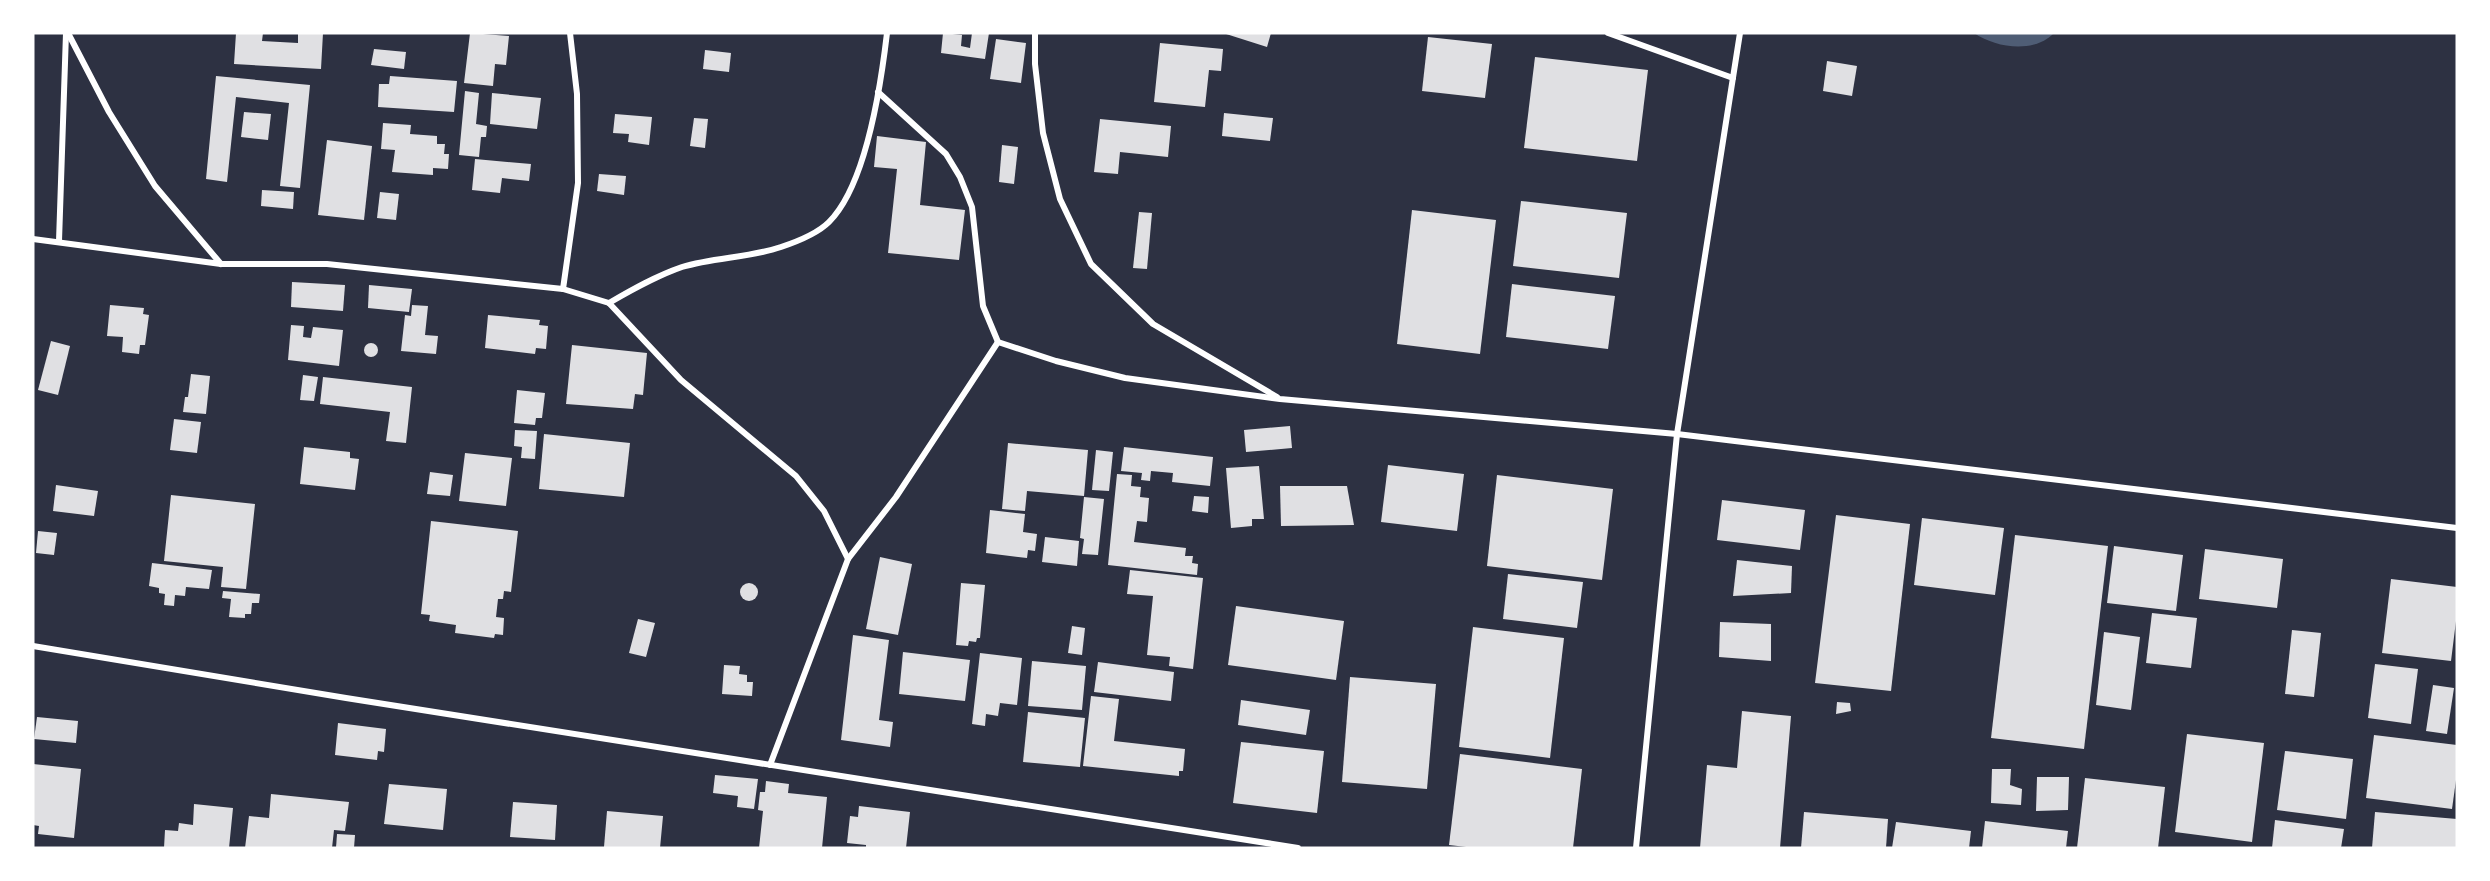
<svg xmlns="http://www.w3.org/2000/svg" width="2490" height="881" viewBox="0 0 2490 881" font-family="'Titillium Web',sans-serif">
<rect width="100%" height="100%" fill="#2d3142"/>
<path fill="#4f5d75" d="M1974 33H2054C2034 54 1996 48 1974 33Z"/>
<g fill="#e0e0e3">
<path d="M236 33H263L262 41 298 43V33H323L321 69 234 64Z"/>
<path d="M470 33 509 36 506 65 495 64 493 86 464 83Z"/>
<path d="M943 33 962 35 961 46 970 48 972 33H989L985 59 941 53Z"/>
<path d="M1223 33H1271L1267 47Z"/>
<path d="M1428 37 1492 44 1485 98 1422 91Z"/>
<path d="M996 39 1026 43 1021 83 990 79Z"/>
<path d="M1160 43 1223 49 1221 71 1209 70 1205 107 1154 102Z"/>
<path d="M374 49 406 52 404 69 371 65Z"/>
<path d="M705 50 731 53 729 72 703 69Z"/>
<path d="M1535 57 1648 70 1637 161 1524 148Z"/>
<path d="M1827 61 1857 66 1852 96 1823 91Z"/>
<path d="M216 76 310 85 300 188 280 186 289 103 236 97 227 182 206 179Z"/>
<path d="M390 76 457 81 454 112 378 107 379 84H389Z"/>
<path d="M465 91 479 93 476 124 487 126 486 137H481L479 157 459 155Z"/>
<path d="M492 93 541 98 537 129 490 124Z"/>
<path d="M244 112 271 114 268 140 241 137Z"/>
<path d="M1224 113 1273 118 1270 141 1222 136Z"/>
<path d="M615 114 652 117 649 145 628 142 629 134 613 133Z"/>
<path d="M694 118 708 119 705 148 690 146Z"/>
<path d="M1100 119 1171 126 1168 157 1120 152 1118 174 1094 172Z"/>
<path d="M383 123 411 125 410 134 437 136V144H445L444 154H449L448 169 433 168V175L392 172 395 150 381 149Z"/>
<path d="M877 136 926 142 920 205 965 210 959 260 888 253 897 169 874 167Z"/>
<path d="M327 140 372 146 364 220 318 215Z"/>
<path d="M1002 145 1018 147 1014 184 999 182Z"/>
<path d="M475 159 531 164 529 181 502 178 500 193 472 190Z"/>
<path d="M599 174 626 176 624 195 597 191Z"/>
<path d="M262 190 294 192 293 209 261 206Z"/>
<path d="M380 192 399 194 396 220 377 218Z"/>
<path d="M1521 201 1627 213 1619 278 1513 266Z"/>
<path d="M1412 210 1496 220 1480 354 1397 344Z"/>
<path d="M1139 212 1152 213 1147 269 1133 268Z"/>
<path d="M292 282 345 285 343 311 291 307Z"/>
<path d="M1512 284 1615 296 1608 349 1506 337Z"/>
<path d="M369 285 412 289 409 312 368 308Z"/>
<path d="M110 305 144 308 143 314 149 315 145 345H140L139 354 122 352 123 337 107 336Z"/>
<path d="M412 305 428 306 425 335 438 336 436 354 401 351 405 315 411 316Z"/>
<path d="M488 315 540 320 539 325 548 326 546 349 536 348 535 354 485 348Z"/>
<path d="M291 325 304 326 303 337 311 338 313 327 343 330 339 366 288 360Z"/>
<path d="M51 341 70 346 58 395 38 390Z"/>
<circle cx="371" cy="350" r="7"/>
<path d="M572 345 647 353 643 395 635 394 633 409 566 404Z"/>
<path d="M191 374 210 376 206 414 183 412 185 397H188Z"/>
<path d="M303 375 318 377 314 401 300 400Z"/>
<path d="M323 377 412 387 406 443 386 441 390 412 320 404Z"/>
<path d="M517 390 545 393 542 418H536L535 425 514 423Z"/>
<path d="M174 419 201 422 197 453 170 450Z"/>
<path d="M1290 426 1292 448 1246 452 1244 430Z"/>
<path d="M515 430 537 431 535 459 521 458 522 447 514 446Z"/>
<path d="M544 434 630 443 624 497 539 489Z"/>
<path d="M1008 443 1088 450 1084 496 1027 491 1025 511 1002 509Z"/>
<path d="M304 447 350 452V458L359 459 355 490 300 484Z"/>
<path d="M1124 447 1213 457 1210 486 1172 482 1173 473 1151 471 1150 481 1141 480 1142 473 1121 471Z"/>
<path d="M1096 450 1113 452 1109 491 1092 490Z"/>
<path d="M465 453 512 458 506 506 459 501Z"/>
<path d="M1388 465 1464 474 1457 531 1381 522Z"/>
<path d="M1259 466 1264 519H1252V526L1231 528 1226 468Z"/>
<path d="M430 472 453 475 450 496 427 494Z"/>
<path d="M1117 474 1132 475 1131 486 1141 487 1140 497 1149 498 1147 522 1137 521 1134 542 1186 548 1185 556H1193L1192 563 1198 564 1197 575 1108 565Z"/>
<path d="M1497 475 1613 489 1602 580 1487 566Z"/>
<path d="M56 485 98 491 94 516 53 511Z"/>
<path d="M1280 486H1347L1354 525 1281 526Z"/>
<path d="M171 495 255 504 246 589 221 587 223 567 164 561Z"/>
<path d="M1194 496 1209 497 1208 513 1192 511Z"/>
<path d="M1084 497 1104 499 1098 555 1082 554 1084 539 1080 538Z"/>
<path d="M1722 500 1805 510 1800 550 1717 540Z"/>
<path d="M990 510 1025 514 1023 532 1037 534 1035 551 1028 550 1027 558 986 553Z"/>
<path d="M1836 515 1910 524 1891 691 1815 683Z"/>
<path d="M1922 518 2004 528 1995 595 1914 585Z"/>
<path d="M431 521 518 531 511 592 504 591 503 599H498L496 617 504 618 503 635 495 634 494 638 455 633 456 625 429 621 430 615 421 614Z"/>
<path d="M38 531 57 533 54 555 36 553Z"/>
<path d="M2015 535 2108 546 2084 749 1991 738Z"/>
<path d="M1045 537 1079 541 1077 566 1042 562Z"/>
<path d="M2114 546 2183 555 2176 611 2107 603Z"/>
<path d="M2205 549 2283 559 2277 608 2199 599Z"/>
<path d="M880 557 912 564 898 635 866 629Z"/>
<path d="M1737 560 1792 566 1791 593 1733 596Z"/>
<path d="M152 563 212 570 209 589 186 587 185 596 175 595 174 606 164 605 165 594 159 593V588L149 586Z"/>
<path d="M1130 570 1203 578 1193 669 1169 666 1170 657 1147 655 1153 596 1127 594Z"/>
<path d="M1508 574 1583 582 1577 628 1503 619Z"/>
<path d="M2391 579 2457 587V613L2451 661 2382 653Z"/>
<circle cx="749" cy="592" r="9"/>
<path d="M961 583 985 585 980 638H977L976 642 969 641 968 646 956 645Z"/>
<path d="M223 591 260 594 259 603H252L251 614H245V618L229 617 231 599 222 598Z"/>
<path d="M1236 606 1344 621 1336 680 1228 665Z"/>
<path d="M2152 613 2197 618 2191 668 2146 663Z"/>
<path d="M638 619 655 623 646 657 629 653Z"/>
<path d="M1720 622 1771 624V661L1719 657Z"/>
<path d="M1072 626 1085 628 1082 655 1068 653Z"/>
<path d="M1473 627 1564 638 1550 758 1459 747Z"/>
<path d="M2292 630 2321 633 2314 697 2285 694Z"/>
<path d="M2104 632 2140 637 2131 710 2096 705Z"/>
<path d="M853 635 889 640 879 720 893 722 890 747 841 740Z"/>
<path d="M903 652 970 660 965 701 899 694Z"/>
<path d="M980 653 1022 658 1017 705 1000 703 998 716 986 714 985 726 972 724Z"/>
<path d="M1032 661 1086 666 1082 710 1028 706Z"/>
<path d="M1098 662 1174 672 1171 701 1094 692Z"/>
<path d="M2375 664 2418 669 2411 724 2368 718Z"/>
<path d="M724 665 740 666 739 674 747 675V682H753L752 696 722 694Z"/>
<path d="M1350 677 1436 684 1427 789 1342 782Z"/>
<path d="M2433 685 2454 688 2447 734 2426 731Z"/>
<path d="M1091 696 1119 699 1114 741 1185 749 1183 771H1179V776L1083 766Z"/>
<path d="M1241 700 1310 710 1306 735 1238 725Z"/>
<path d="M1837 702 1850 703 1851 711 1836 714Z"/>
<path d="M1742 711 1791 716 1780 848H1700L1707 765 1737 768Z"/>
<path d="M1028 712 1085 718 1080 767 1023 762Z"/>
<path d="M37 717 78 721 76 743 34 739Z"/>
<path d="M338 723 386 729 384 752 378 751 377 760 335 755Z"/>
<path d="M2187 734 2264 743 2252 842 2175 832Z"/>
<path d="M2374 735 2457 745V773L2452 809 2366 798Z"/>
<path d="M1241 742 1324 751 1317 813 1233 803Z"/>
<path d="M2285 751 2353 759 2346 819 2277 810Z"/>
<path d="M1460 754 1582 769 1573 848H1475L1449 845Z"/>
<path d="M33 764 81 769 74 838 38 834 39 826 33 825Z"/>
<path d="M1992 769H2011L2010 785 2022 789 2021 805 1991 803Z"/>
<path d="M715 775 758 779 754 809 737 807 738 796 713 793Z"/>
<path d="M2037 777H2069L2068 810 2036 811Z"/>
<path d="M2085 778 2165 787 2158 848H2077Z"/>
<path d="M766 781 789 784 788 793 827 797 822 848H759L763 811 758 810 760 792H765Z"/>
<path d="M389 784 447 789 443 830 384 824Z"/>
<path d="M271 794 349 802 345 831 334 830 332 848H245L249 816 269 818Z"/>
<path d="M513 802 557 805 555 840 510 837Z"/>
<path d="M194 804 233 808 229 848H164L165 830 178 831 179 823 193 825Z"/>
<path d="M859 806 910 812 906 848H866V845L847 843 850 816 858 817Z"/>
<path d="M607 811 663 816 660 848 604 847Z"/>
<path d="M1804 812 1888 819 1886 848H1801Z"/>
<path d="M2375 812 2457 819 2456 848H2372Z"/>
<path d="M2275 820 2344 829 2341 848H2272Z"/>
<path d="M1985 821 2068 831 2066 848H1982Z"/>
<path d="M1896 822 1971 831 1969 848H1892Z"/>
<path d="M337 834 355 835 354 848H336Z"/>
</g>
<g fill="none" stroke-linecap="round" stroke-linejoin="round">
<g stroke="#fff" stroke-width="6">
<path d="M68 33 109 112 155 186 221 264"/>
<path d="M1035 33V64L1043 133 1060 199 1091 264 1153 324 1277 397"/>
<path d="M1608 33 1733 78"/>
<path d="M878 92 946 154 960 177 972 207 983 306 998 342 1056 361 1125 378 1280 399 1677 434 2457 528"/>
<path d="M33 239 221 264H327L563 289 609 303 681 380 796 476 824 511 848 559"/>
<path d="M59 241 66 33"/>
<path d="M563 289 578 183 577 94 570 33"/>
<path d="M609 303C633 289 656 276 682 267 714 257 749 258 781 247 796 242 818 233 829 222 866 185 881 84 887 33"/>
<path d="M33 646 346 698 1298 848"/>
<path d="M770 765 848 559 896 497 998 342"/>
<path d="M1636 848 1677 434 1740 33"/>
</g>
</g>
<rect width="2490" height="881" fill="none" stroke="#ffffff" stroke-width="69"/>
</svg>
